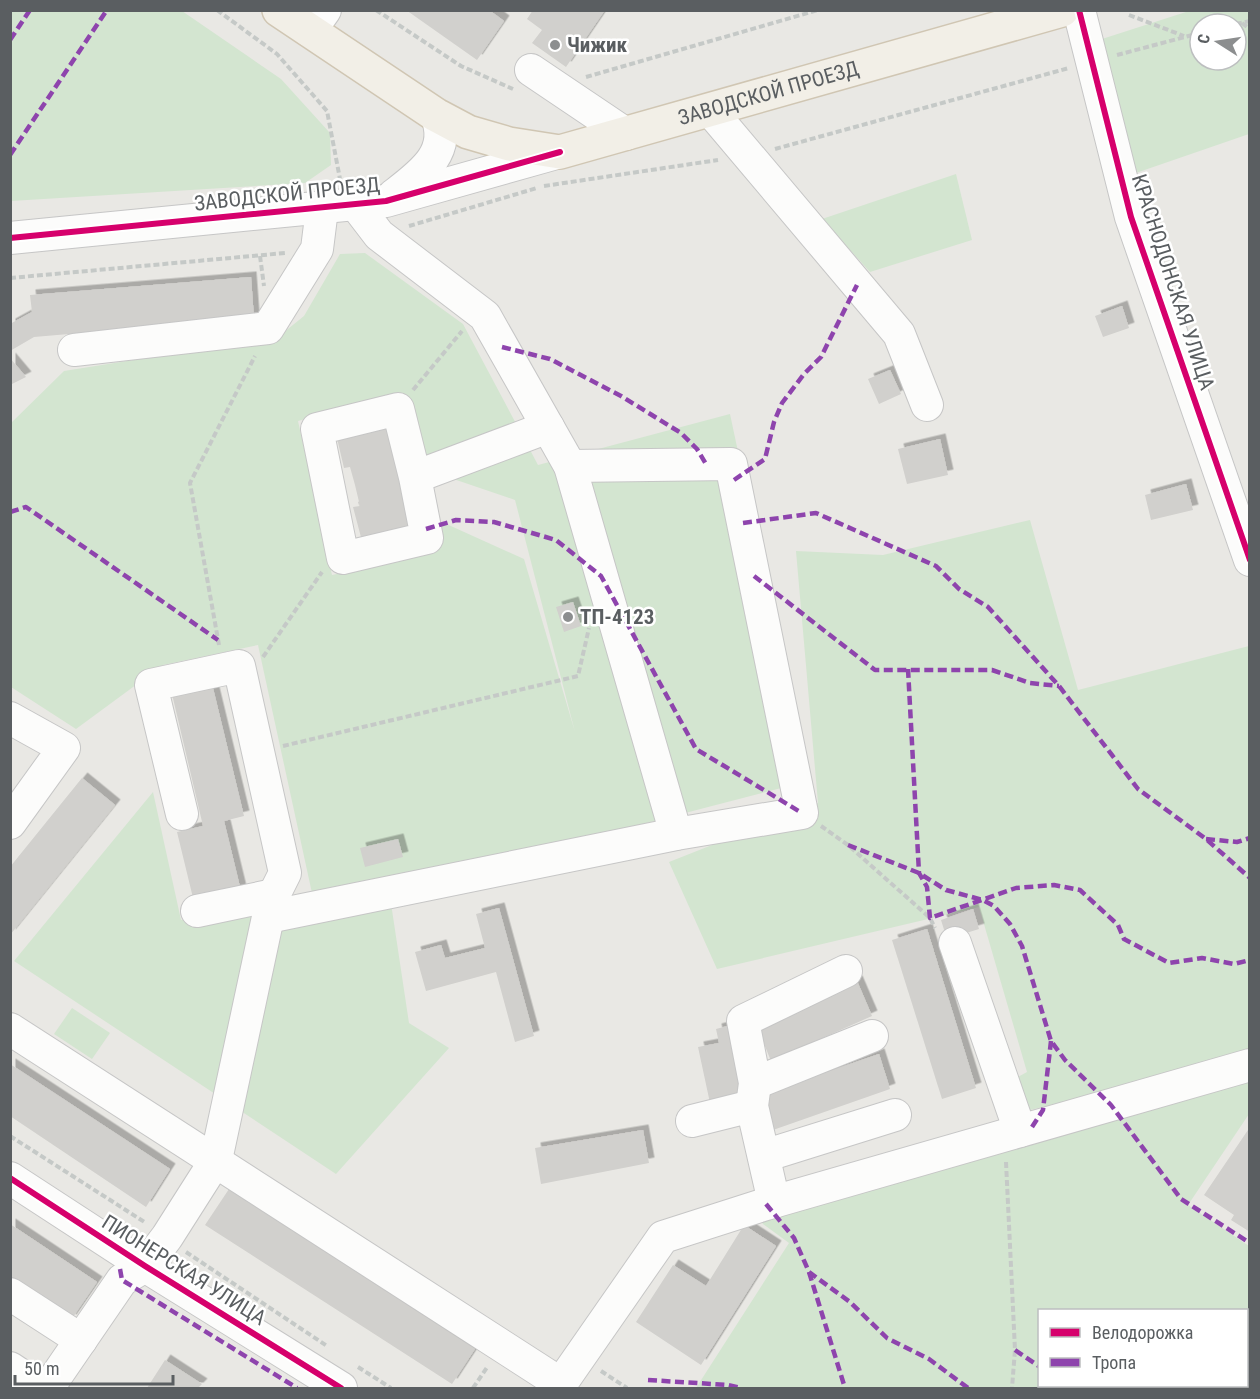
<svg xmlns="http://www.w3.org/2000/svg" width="1260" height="1399" viewBox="0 0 1260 1399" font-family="'Roboto Condensed',sans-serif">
<defs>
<filter id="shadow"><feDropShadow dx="5.5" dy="-5.5" stdDeviation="0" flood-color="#0004"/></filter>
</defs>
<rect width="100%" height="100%" fill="#e9e8e4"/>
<g fill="#d3e5d0" fill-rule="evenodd">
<path d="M11 10 182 11 281 79 330 133 331 165 305 183 11 201Z"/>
<path d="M1189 11H1249V134L1133 174 1102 39ZM1200 24H1236V60H1200Z"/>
<path d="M956 174 972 240 870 272 822 219Z"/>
<path d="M365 253 463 324 538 465 730 414 808 781 389 890 409 1023 449 1048 336 1174 14 961 153 792 181 920 312 893 258 645 163 665 76 729 11 687 10 424 64 371 278 337 304 316 340 254ZM400 392 424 469 515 500 575 732 524 559 442 522 439 548 381 565 332 575 298 421Z"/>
<path d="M1030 520 1078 690 1249 646 1250 1051 1246 1057 1026 1111 1014 1079 1027 1072 979 907 717 969 669 862 818 803 796 551 883 555Z"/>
<path d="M72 1008 110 1033 92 1059 54 1034Z"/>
<path d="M1249 1075V1114L1188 1205 1249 1246V1356L1247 1358 1246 1310H1040V1386H1068L1067 1388H696L789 1243 755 1218Z"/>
</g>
<g fill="#d1d0cd" filter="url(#shadow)">
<path d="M406 10H489L504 21 477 60Z"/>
<path d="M533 10H605L566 67 532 43 542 30 527 19Z"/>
<path d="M251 277 254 318 34 337 10 351V324L32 312 30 295Z"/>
<path d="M1122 306 1129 328 1103 337 1095 316Z"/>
<path d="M10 358 26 377 10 385Z"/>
<path d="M890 370 901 394 879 404 868 379Z"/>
<path d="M387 422 413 529 362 541 353 507 360 506 355 485 350 467 344 468 336 434Z"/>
<path d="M940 439 948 475 907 484 898 449Z"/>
<path d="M1186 484 1193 510 1151 520 1145 495Z"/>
<path d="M573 602 581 626 564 632 556 607Z"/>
<path d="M212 684 244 816 224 821 241 891 194 902 177 832 203 826 172 694Z"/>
<path d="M82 778 115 805 10 935V867Z"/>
<path d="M398 839 403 857 365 867 360 848Z"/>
<path d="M499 908 534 1036 515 1042 496 972 426 991 415 952 441 945 445 958 485 948 476 914Z"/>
<path d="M973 909 979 929 947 939 941 920Z"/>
<path d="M927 929 976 1088 942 1099 892 940Z"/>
<path d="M857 981 872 1016 771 1061 756 1024Z"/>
<path d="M735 1024 749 1093 710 1103 698 1047 719 1043 716 1029Z"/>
<path d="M879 1054 890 1089 773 1130 760 1095Z"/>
<path d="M10 1064 170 1169 146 1207 10 1116Z"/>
<path d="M1250 1127V1232L1231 1220 1234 1215 1204 1195Z"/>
<path d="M643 1130 649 1163 541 1184 535 1148Z"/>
<path d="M229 1189 475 1349 452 1384 205 1225Z"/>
<path d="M10 1224 97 1282 71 1320 10 1280Z"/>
<path d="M744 1225 776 1246 701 1365 636 1322 673 1265 706 1286Z"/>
<path d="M165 1360 202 1384 198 1388H147Z"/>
<path d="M1096 1386H1126L1124 1388H1094Z"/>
</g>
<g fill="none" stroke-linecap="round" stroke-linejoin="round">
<defs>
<g id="minor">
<path d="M1079 10 1131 217 1250 560"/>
<path d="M310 31 325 10"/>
<path d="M531 70 626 134"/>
<path d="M710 110 899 334 927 405"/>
<path d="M394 195C420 175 453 152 436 115"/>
<path d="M356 205 379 235 485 316 570 466 676 834"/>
<path d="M10 238 386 201 560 152"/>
<path d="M74 350 268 328 317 249 322 209"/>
<path d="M415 477 398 409 317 429 343 558 427 538 415 477 548 427"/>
<path d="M10 718 64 748 10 823"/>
<path d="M197 911 274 895"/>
<path d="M268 917 676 834 802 813 731 464 570 466"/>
<path d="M955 943 1020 1131"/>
<path d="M10 1029 561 1384"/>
<path d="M755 1083 872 1036"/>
<path d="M692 1121 752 1106"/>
<path d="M764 1156 895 1115"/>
<path d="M10 1178 145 1266 341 1388"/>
<path d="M774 1202 752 1106 755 1083 743 1021 846 971"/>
<path d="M10 1294 81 1340"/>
<path d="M10 1368 40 1388"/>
<path d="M1246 1373 1250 1371"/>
<path d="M1185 1386 1188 1388"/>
<path d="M48 1388 122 1280 145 1266 167 1237 216 1160 268 917 274 895 285 873 239 666 151 685 182 814"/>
<path d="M558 1388 663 1237 766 1204 1250 1065"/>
<path d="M1077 1388 1080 1386"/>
<path d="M1219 1388 1224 1386"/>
</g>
<g id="major">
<path id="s1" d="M279 10 436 115 468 132 509 144 560 152 1062 10"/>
</g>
</defs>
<use href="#minor" stroke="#c6c6c6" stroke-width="34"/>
<use href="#major" stroke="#d0c6b3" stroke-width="36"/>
<g stroke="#c5c9c7" stroke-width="4" stroke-dasharray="6 3" stroke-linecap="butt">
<path d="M217 10 277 54 327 111 340 179"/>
<path d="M376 10 461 66 513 89"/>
<path d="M1129 15 1184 36"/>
<path d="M1242 23 1250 29"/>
<path d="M1236 24 1250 21"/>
<path d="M1117 55 1200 33"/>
<path d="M586 77 818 10"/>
<path d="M775 149 1069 68"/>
<path d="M544 186 718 160"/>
<path d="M409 226 537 188"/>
<path d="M260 256 264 286"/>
<path d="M10 278 285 253"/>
<path d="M413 390 462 331"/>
<path d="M219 645 190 483 255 356"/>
<path d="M263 657 322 572"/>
<path d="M283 746 578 676 589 628"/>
<path d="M821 826 848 845 930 918 935 928"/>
<path d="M10 1136 146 1223"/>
<path d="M1006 1162 1015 1350 1012 1388"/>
<path d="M186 1252 327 1346"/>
<path d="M358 1367 391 1388"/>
<path d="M601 1371 627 1388"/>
<path d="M473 1388 488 1366"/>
</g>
<use href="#minor" stroke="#fcfcfb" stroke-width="32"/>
<use href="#major" stroke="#f2efe7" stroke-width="33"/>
<g stroke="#8e44ad" stroke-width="4.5" stroke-dasharray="9 4.5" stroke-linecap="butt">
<path d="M10 40 30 10"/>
<path d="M10 155 107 10"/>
<path d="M502 347 550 359 621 396 681 433 697 449 706 464"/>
<path d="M734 480 765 459 774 422 782 403 804 374 821 357 857 285"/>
<path d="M10 512 26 507 218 640"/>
<path d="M743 523 816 513 936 566 959 589 988 607 1059 686 1138 789 1206 839 1250 878"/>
<path d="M426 529 456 520 494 522 556 540 601 576 696 749 802 813"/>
<path d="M754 576 875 670H992L1030 683 1059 686"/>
<path d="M908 669 919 873 927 887 930 918 1016 888 1054 885 1080 890 1118 925 1124 939 1169 963 1202 958 1234 964 1250 960"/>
<path d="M1206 839 1237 842 1250 838"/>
<path d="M848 845 919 873 946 890 983 900 994 906 1010 924 1022 946 1051 1041 1065 1060 1111 1105 1181 1199 1250 1243"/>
<path d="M1032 1127 1043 1110 1051 1041"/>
<path d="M766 1204 794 1238 809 1272 850 1302 887 1338 929 1359 968 1388"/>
<path d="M120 1269 122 1280 297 1388"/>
<path d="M809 1272 845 1388"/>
<path d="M1015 1350 1040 1367"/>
<path d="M648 1380 728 1385 741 1388"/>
<path d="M1066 1386 1070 1388"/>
</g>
<defs>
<g id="cycleway">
<path d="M1079 10 1131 217 1250 560"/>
<path d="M10 238 386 201 560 152"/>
<path d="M10 1178 145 1266 341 1388"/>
</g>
</defs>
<use href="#cycleway" stroke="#fff" stroke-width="10"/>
<use href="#cycleway" stroke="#d6006c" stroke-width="6"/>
</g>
<g fill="#8c8e8f" stroke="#fff" stroke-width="2">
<circle cx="555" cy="45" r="6"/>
<circle cx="568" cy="617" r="6"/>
</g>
<g text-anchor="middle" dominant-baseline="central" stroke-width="5" stroke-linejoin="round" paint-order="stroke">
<g font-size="21" font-weight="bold" fill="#5a5e61" stroke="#fff" text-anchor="start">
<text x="567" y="45">Чижик</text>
<text x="580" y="617">ТП-4123</text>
</g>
<g font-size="21" fill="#5a5e61" stroke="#fff">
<text stroke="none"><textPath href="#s1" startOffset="536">ЗАВОДСКОЙ ПРОЕЗД</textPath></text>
<text transform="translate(287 194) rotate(-6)">ЗАВОДСКОЙ ПРОЕЗД</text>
<text transform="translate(1173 282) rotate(72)">КРАСНОДОНСКАЯ УЛИЦА</text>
<text transform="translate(184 1270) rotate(32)">ПИОНЕРСКАЯ УЛИЦА</text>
</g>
</g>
<rect width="1260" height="1399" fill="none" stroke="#5a5e61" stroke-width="24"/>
<rect x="1038" y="1309" width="210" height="78" fill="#ffffff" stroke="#bdbfc0" stroke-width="1.5"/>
<rect x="1050" y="1328" width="30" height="9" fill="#d6006c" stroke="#bdbfc0" stroke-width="1.5"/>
<text x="1092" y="1339" font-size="18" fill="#5a5e61">Велодорожка</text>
<rect x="1050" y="1358" width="30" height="9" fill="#8e44ad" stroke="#bdbfc0" stroke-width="1.5"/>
<text x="1092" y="1369" font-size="18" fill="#5a5e61">Тропа</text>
<g transform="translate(1218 42) rotate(282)"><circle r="28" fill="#ffffff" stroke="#bdbfc0" stroke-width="1.5"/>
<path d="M0-4.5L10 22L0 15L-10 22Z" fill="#8c8e8f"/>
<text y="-9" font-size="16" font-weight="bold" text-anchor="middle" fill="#5a5e61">С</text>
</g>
<path d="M15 1375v9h158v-9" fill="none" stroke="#5a5e61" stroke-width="3"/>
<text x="24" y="1375" font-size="18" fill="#5a5e61" stroke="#ffffff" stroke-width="4.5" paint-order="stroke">50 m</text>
</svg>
